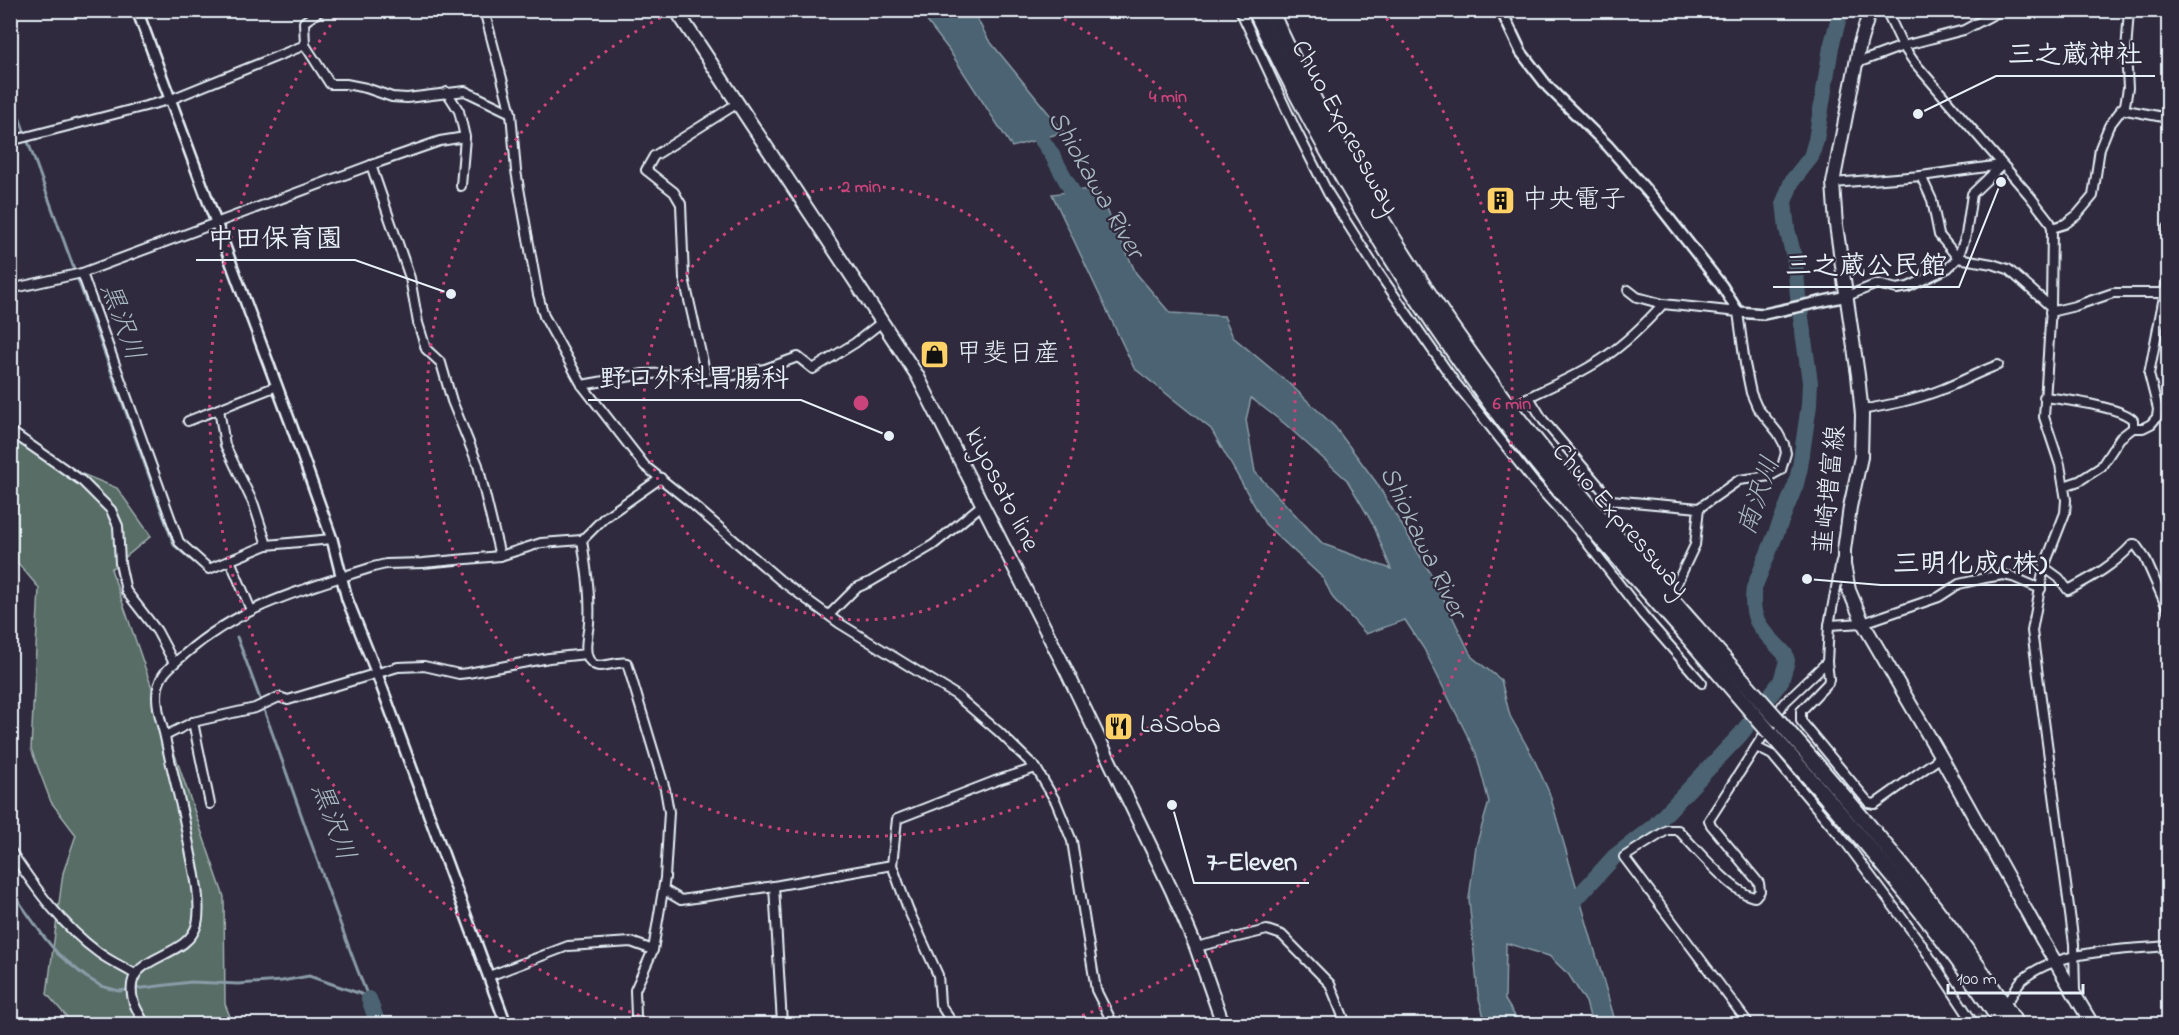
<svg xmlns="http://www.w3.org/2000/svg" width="2179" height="1035" viewBox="0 0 2179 1035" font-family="'Indie Flower','Klee One',sans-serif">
<rect width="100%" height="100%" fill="#2f2a3d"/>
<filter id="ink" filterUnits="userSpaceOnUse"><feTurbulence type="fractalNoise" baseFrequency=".0167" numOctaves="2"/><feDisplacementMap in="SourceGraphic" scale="12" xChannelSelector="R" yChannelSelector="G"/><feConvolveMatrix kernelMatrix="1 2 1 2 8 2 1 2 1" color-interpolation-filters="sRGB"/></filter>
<g filter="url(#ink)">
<path fill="#596d66" stroke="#a0afaf" stroke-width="1.5" d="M10 433 40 457 117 488 151 536 111 569 224 897 225 1004 233 1024H73L47 994 63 873 76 835 51 802 31 749 39 588 11 555Z"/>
<g fill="#4b6472" stroke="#8a9ca8" stroke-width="1.5" fill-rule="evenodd">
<path d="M919 11H973L988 39 1064 132 1012 147 949 50Z"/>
<path d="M1097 188 1136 273 1170 313 1224 316 1233 337 1293 387 1335 427 1376 482 1434 579 1472 657 1501 680 1510 716 1532 755 1549 792 1616 1024H1592L1586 1002 1569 975 1549 956 1506 943 1505 1000 1520 1024H1486L1478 995 1469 899 1476 846 1489 802 1476 753 1424 649 1405 620 1366 634 1333 598 1323 578 1265 524 1211 429 1134 368 1052 194ZM1251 398 1285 424 1347 480 1373 524 1391 569 1323 544 1255 472 1246 420Z"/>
</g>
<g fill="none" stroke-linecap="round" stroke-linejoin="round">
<g stroke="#8a9ca8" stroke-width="3">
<path d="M10 92 174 545 194 562"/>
<path d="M237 637C283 757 321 878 368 997"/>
<path d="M10 889 44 937 58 954 86 977 101 986 119 991 191 982 238 984 282 981 309 976 361 994 369 999"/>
</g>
<g stroke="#4b6472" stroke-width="16">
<path d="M1028 120 1051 153 1083 211"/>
<path d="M1566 910 1615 856 1654 826 1741 734 1781 681 1787 661 1785 654C1763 630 1749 623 1754 588L1796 484 1800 467 1809 405 1810 382 1798 296 1795 261 1787 229 1784 202 1792 181 1811 157 1816 140 1831 47 1841 10"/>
<path d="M369 999 378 1024"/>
</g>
<g stroke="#4b4859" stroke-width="8" stroke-dasharray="8 4" stroke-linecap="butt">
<path d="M1643 615 1660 600"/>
<path d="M1976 1020 1993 1009"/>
</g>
<defs>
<g id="minor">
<path d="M484 10 511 113 516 171 538 295 544 316 582 385 645 466 691 503 780 580 839 623 956 695 999 732 1036 768 1056 802 1072 841 1096 990 1113 1024"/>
<path d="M1240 10 1295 128 1328 193 1378 272 1454 381 1534 482 1578 531 1643 615 1702 683"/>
<path d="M1886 10 1903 46 1914 62 2029 195 2050 222 2052 228 2051 307 2044 417 2060 465 2066 500 2065 513 2044 567 2032 631 2074 944 2075 992"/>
<path d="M305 45 304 22 321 10"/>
<path d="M1857 63 1903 46 1964 30 2002 10"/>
<path d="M447 92 459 111 465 137 461 186"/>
<path d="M2121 109 2168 118"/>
<path d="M10 141 169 100 305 45 330 84H346L366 88 392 97 407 98 465 91 511 113"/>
<path d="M371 165 410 278 418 323 426 349 441 363 452 401 478 465 500 556"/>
<path d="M1921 176 2001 165"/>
<path d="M1833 183 1921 176 1932 200 1939 235 1958 258 1992 264 2008 269 2051 307"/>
<path d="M2052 228 2065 224 2077 215 2093 196 2100 148 2109 126 2125 105 2128 88 2126 52 2129 10"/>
<path d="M2168 228 2167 237 2168 244"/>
<path d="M82 273 179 542 209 569 267 545 332 539"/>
<path d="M10 289 82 273 371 165 440 141 465 137"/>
<path d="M1628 290 1637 297 1663 304"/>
<path d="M1847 296 1877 284 1897 289 1908 287 1948 268 1958 258 1966 235 1972 194 2002 165"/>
<path d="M2050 312 2075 306 2113 293H2168"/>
<path d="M707 380 684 278 681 204 674 192 646 170 654 156 738 103"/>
<path d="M582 385 643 374 690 373 707 380 765 369 798 357 813 369 855 343 882 322"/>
<path d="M2044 397C2062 399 2122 407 2133 420V428"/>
<path d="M1523 400C1550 386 1580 375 1605 357 1627 342 1645 324 1663 304L1738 312 1745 364 1751 393 1757 407 1778 433 1784 444 1786 453 1781 470 1770 476 1739 480 1699 508 1611 500 1543 420 1529 397"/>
<path d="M219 409 225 445 254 505 267 545"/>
<path d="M1861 410C1889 405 1916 400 1943 389 1961 382 1978 372 1998 365"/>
<path d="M188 421 277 386"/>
<path d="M10 431 82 481 111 510 118 526 120 563 126 591 157 631 174 663"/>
<path d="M2168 481 2166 490 2168 510"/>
<path d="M2064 486 2079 481 2101 467 2120 438 2133 428H2143L2151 424 2157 417 2158 409 2149 374 2168 276"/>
<path d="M582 540C586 567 591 595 589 623 588 634 582 655 592 663 600 671 617 660 627 663L665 789 669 812 665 878 653 950 635 990 636 1016 639 1024"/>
<path d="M230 560 251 610"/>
<path d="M1841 561 1829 625 1827 662 1784 703 1756 747 1772 755 1846 843 1920 942 1974 1024"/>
<path d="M2044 567 2059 578 2068 590C2093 577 2114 565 2133 544H2135L2145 558 2168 610"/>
<path d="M1675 587 1695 545 1699 508"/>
<path d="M829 615 856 588 870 582 933 545 983 504"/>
<path d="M1829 625 1863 623 1939 597 1959 584 1985 578 2003 575 2013 577 2041 589"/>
<path d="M1827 662 1829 679 1828 683 1801 711V721L1869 803 1875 804 1941 757"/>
<path d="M193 722 210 804"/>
<path d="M165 736 193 722 255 708 279 697 288 700 398 667 424 666 459 674 468 673 549 658 586 654"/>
<path d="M10 850C35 888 62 926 99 953 110 961 123 967 135 974"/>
<path d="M774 886 782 1024"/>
<path d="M664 890 681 900 774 886 892 865"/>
<path d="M1196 947 1267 930 1282 935 1330 984 1346 1024"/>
<path d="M489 976 568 946 631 942 653 950"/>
<path d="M2009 999C2015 993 2016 985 2022 980 2058 949 2123 950 2168 946"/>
<path d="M145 1024C141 1017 135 1008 133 1000 121 952 187 962 197 924 203 900 190 854 186 829 180 798 171 768 165 737 162 724 157 711 157 697 157 675 170 667 185 654 241 605 305 589 373 567L386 564 423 563 500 556 541 543 582 540 604 518 661 478"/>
<path d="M953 1024 940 1004 938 975 908 909 892 865 897 819 995 781 1036 768"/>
<path d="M1749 1024 1624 857 1667 830H1678C1694 846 1734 895 1755 897L1760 891 1759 883 1711 825 1709 820 1756 747"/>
</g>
<g id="tertiary">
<path d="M137 10 291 424 332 539 347 599 377 674 506 1024"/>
<path d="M1501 10 1521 52 1548 87 1608 146 1654 199 1722 286 1738 312 1764 314 1847 296"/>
</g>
<path id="primary" d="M1870 10 1860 43 1833 183 1836 225 1858 375 1862 415 1861 457 1850 507 1844 550V565L1849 590 1863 623 1941 757 2043 941 2092 1024"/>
<path id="trunk" d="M676 10 917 375 1066 670 1172 891 1196 947 1223 1024"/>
<g id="motorway">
<path d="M1255 10C1321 151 1401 282 1493 407 1553 487 1621 561 1687 636"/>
<path d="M1270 10C1335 150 1414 281 1507 404 1566 481 1631 553 1695 626"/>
<path d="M1777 719C1862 816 1948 915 2016 1024"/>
<path d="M1770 733C1852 826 1935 921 2002 1024"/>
</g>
</defs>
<use href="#minor" stroke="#e8f1f8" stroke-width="12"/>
<use href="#tertiary" stroke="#e8f1f8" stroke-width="14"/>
<use href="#primary" stroke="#e8f1f8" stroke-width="16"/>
<use href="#trunk" stroke="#e8f1f8" stroke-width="16"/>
<use href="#motorway" stroke="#e8f1f8" stroke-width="18"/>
<use href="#minor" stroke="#2f2a3d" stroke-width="8"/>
<use href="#tertiary" stroke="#2f2a3d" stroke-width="9"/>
<use href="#primary" stroke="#2f2a3d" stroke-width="12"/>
<use href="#trunk" stroke="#2f2a3d" stroke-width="12"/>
<use href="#motorway" stroke="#2f2a3d" stroke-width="14"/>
<defs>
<g id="motorway-bridge">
<path d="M1695 626 1777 719"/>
<path d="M1687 636 1770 733"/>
</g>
</defs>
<use href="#motorway-bridge" stroke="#e8f1f8" stroke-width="18" stroke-linecap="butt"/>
<use href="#motorway-bridge" stroke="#2f2a3d" stroke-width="14"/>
</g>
</g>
<g fill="none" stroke="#ca437a" stroke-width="3" stroke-dasharray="3 6">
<circle cx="861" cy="403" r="217"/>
<path d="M1048 11A434 434 0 1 1 674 11"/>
<path d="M665 1024A651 651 0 0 1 341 11M1381 11A651 651 0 0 1 1057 1024"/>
</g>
<defs>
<symbol id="building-square" viewBox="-11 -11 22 22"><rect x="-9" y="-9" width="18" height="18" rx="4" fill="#ffd166" stroke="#2f2a3d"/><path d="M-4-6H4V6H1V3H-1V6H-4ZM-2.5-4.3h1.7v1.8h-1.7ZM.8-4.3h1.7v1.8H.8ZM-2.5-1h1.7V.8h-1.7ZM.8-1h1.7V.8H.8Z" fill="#111"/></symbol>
<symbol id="shop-square" viewBox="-11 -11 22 22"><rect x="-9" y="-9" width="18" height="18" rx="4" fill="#ffd166" stroke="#2f2a3d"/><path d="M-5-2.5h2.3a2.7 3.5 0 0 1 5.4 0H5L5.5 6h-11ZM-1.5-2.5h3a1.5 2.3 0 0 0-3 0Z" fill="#111"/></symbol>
<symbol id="restaurant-square" viewBox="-11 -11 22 22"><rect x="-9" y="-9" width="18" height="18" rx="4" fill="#ffd166" stroke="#2f2a3d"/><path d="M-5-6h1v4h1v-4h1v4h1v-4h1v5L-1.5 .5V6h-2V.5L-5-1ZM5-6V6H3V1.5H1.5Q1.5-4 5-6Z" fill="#111"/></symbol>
</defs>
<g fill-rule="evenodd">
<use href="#building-square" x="1484" y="184" width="33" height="33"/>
<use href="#shop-square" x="918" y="338" width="33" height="33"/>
<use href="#restaurant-square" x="1102" y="710" width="33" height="33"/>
</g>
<g text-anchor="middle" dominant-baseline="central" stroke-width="4.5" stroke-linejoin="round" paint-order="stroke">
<g font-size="26" fill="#e8f1f8" stroke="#2f2a3d">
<text transform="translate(1344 128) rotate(61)">Chuo Expressway</text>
<text transform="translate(1001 490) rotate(63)">kiyosato line</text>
<text transform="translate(1831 490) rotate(-84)">韮崎増富線</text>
<text transform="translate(1620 521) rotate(49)">Chuo Expressway</text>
</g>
<g font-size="26" fill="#e8f1f8" stroke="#2f2a3d" text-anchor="start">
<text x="1522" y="201">中央電子</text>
<text x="956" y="355">甲斐日産</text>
<text x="1140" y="726">LaSoba</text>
</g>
<g font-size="27" font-style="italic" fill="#a9b9c2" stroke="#2f2a3d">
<text transform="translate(1095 185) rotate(60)">Shiokawa River</text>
<text transform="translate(121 322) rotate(70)">黒沢川</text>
<text transform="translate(1760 496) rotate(-71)">南沢川</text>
<text transform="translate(1422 543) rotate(64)">Shiokawa River</text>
<text transform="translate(332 822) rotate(70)">黒沢川</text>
</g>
</g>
<circle cx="861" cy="403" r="9" fill="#ca437a" stroke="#2f2a3d" stroke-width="3"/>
<g font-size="18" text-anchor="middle" font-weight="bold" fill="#ca437a" stroke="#2f2a3d" stroke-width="4.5" stroke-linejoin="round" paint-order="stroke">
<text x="1168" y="102">4 min</text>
<text x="861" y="192">2 min</text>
<text x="1512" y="409">6 min</text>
</g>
<path fill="none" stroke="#e8f1f8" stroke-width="2" d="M1918 114L1996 76H2155M451 294L355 260H196M2001 182L1959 287H1773M889 436L801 400H588M1807 579L1881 585H2059M1172 805L1194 883H1309"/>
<g fill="#e8f1f8" stroke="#2f2a3d" stroke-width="2">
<circle cx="1918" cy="114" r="6"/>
<circle cx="451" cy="294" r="6"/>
<circle cx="2001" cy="182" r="6"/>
<circle cx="889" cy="436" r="6"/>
<circle cx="1807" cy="579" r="6"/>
<circle cx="1172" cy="805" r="6"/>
</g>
<g font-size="27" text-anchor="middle" font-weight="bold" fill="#e8f1f8" stroke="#2f2a3d" stroke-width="4.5" stroke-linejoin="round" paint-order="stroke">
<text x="2075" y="63">三之蔵神社</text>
<text x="275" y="247">中田保育園</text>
<text x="1866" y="274">三之蔵公民館</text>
<text x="694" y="387">野口外科胃腸科</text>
<text x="1970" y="572">三明化成(株)</text>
<text x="1252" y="870">7-Eleven</text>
</g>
<rect width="2179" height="1035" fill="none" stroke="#2f2a3d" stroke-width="36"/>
<rect x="18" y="18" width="2143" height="999" fill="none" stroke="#e8f1f8" stroke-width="2" filter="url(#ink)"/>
<path d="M1948 984v9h135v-9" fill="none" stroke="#e8f1f8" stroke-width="3"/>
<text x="1957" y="984" font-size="18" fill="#e8f1f8" stroke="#2f2a3d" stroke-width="4.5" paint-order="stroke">100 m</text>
</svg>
